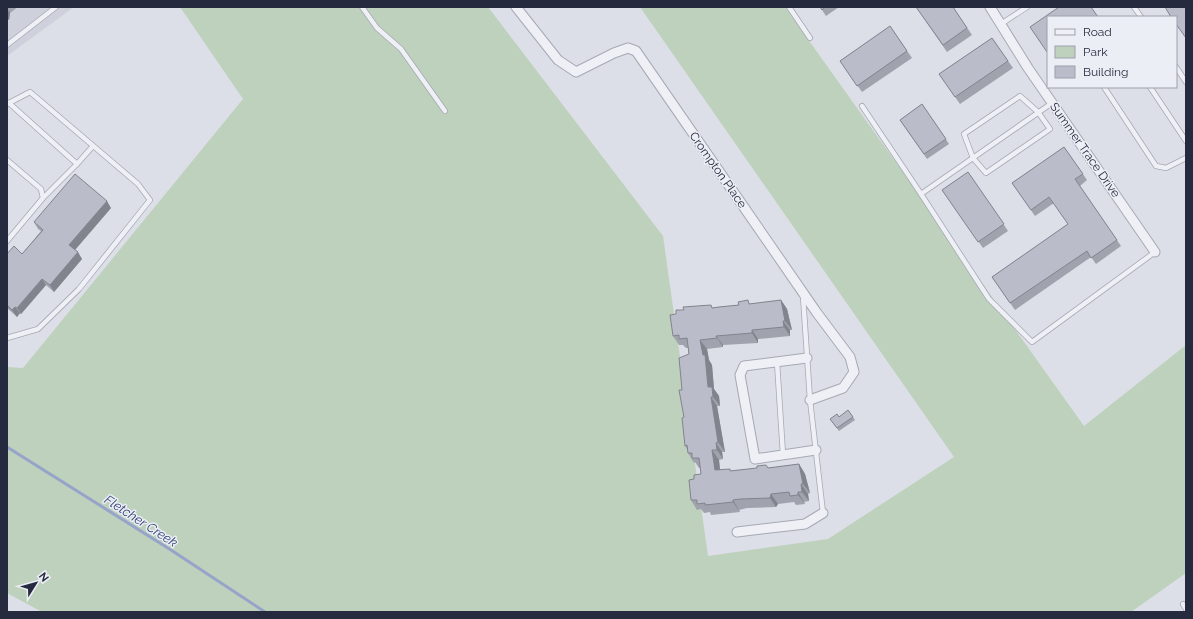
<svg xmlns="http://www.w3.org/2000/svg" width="1193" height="619" viewBox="0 0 1193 619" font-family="Raleway,sans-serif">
<rect width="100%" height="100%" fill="#dcdfe7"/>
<path fill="#ced1dc" d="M7 7H74L7 56Z"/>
<path fill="#bed1bd" d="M180 7H488L663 236 708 556 828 539 954 457 640 7H785L1084 426 1186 345V573L1131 612H42L7 593V367L23 368 243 99Z"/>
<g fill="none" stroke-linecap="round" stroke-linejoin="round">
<path stroke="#96a4c9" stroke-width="3" d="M7 447 171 550 265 612"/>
<defs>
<g id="service">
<path d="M362 7 377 28 401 49 445 111"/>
<path d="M789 7 810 38"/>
<path d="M1134 7 1141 17"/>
<path d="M1001 24 1027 7"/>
<path d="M7 45 56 7"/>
<path d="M1176 67 1186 82"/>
<path d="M1104 87 1156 166 1166 168 1186 158"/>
<path d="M1150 87 1186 141"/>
<path d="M1020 96 1038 112 1050 129 986 173 973 158 964 134Z"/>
<path d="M9 103 77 164 93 146"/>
<path d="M7 104 30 92 138 184 150 200 79 289 38 329 7 338"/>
<path d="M862 106 921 194 1052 103"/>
<path d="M7 160 41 189 43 198 7 241"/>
<path d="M921 194 989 299 1032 342 1155 252"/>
<path d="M43 198 77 164"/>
<path d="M803 296 810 400 823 513"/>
<path d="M777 362 783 455"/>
<path d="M1183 604 1186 609"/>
</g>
<g id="minor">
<path d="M516 7 558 60 576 72 614 53 628 48 636 51 817 313 850 357 854 372 843 388 810 400"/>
<path d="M990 7 1028 68 1155 252"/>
<path d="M807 358 744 366 740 375 755 459 816 450"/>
<path d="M737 532 805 524 823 513"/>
</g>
</defs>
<use href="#service" stroke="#a5a9b4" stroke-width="6"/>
<use href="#minor" stroke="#a5a9b4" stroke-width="11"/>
<use href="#service" stroke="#eff0f5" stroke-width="4.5"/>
<use href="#minor" stroke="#eff0f5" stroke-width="9"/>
</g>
<g fill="#a0a2ae">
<path d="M7 7H18L10 13 9 20H7Z"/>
<path d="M820 7H839L826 16Z"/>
<path d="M916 7H953L972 35 947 52Z"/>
<path d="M890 26 912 58 862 92 840 61Z"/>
<path d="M992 38 1013 68 960 104 939 74Z"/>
<path d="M922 104 949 144 927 159 900 120Z"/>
<path d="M1064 147 1087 180 1080 186 1121 246 1096 264 1091 257 1015 310 992 277 1068 224 1054 203 1035 216 1012 183Z"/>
<path d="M968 172 1008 231 983 248 942 190Z"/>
<path d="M111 208 75 250 82 259 54 292 46 285 21 314 20 313 17 317 7 308V254H22L41 231 38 229 34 222Z"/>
<path d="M781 300 787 309 792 330H790V336L758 339V343L723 345V347L707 349 709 360 712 365 714 389 719 396 720 406H717L725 452H722L723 459 719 460 720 470 731 471 768 468 799 464 805 474 810 493 808 494 809 501 804 502 805 504 796 505 794 502 778 504 776 507 747 508 739 510 740 512 711 515 710 512 704 513 701 509 697 510 691 500 694 479 701 474V468H699L695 462 694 463 688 453 687 449 685 446 684 417 682 390 689 354 688 348H686L683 345H679L673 336 676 314 713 308 750 304Z"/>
<path d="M848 410 855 420 839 431 830 419 839 417Z"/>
</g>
<g fill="#82848d">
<path d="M7 9 10 13 9 20 7 17Z"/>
<path d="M107 201 111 208 74 251 69 245Z"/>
<path d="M78 252 82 259 54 292 50 285Z"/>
<path d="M42 279 46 285 21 314 17 308Z"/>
<path d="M781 300 787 309 792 330 785 321Z"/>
<path d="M15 307 20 313 17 317 12 310Z"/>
<path d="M783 321 790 330V336L784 327Z"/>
<path d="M752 330 758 339V343L752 333Z"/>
<path d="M716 336 723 345V347L717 338Z"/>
<path d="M700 340 707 349 709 360 712 365 714 389 719 396 720 406 713 397 708 387Z"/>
<path d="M711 397 717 406 725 452 718 442Z"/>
<path d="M716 443 722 452 723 459 717 450Z"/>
<path d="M712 450 719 460 721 480 715 470Z"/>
<path d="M799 464 805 474 810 493 803 484Z"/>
<path d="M801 484 808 494 809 501 802 492Z"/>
<path d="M798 492 804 502 805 504 798 495Z"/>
<path d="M771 494 778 504 776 507 770 498Z"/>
<path d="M733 500 739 510 740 512 733 502Z"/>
</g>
<g fill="#babcca" stroke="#82848d">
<path d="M820 7H825L822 10Z"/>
<path d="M916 7H953L967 28 943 45Z"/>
<path d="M1059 7H1091L1098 17H1048V51L1047 52 1030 27Z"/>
<path d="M1165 7H1186V38L1176 24V17H1171Z"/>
<path d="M890 26 907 51 857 86 840 61Z"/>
<path d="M992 38 1008 61 955 97 939 74Z"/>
<path d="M922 104 946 139 924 154 900 120Z"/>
<path d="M1064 147 1083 174 1075 179 1117 240 1091 258 1087 251 1010 303 992 277 1068 224 1049 197 1031 210 1012 183Z"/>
<path d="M968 172 1004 224 978 242 942 190Z"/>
<path d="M75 174 107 201 69 245 78 252 50 285 42 279 17 308 15 307 12 310 7 305V254L14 246 22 254 43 230 34 222Z"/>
<path d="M748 300 749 304 781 300 785 321H783L784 327 752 330V333L716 336 717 338 700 340 703 355H705L708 387H712L713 397H711L718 442 716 443 717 450H712L715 470 730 469V471L757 468V466L766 465 768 468 799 464 803 484H801L802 492H798V495L790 496 789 492 771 494 770 498 740 499 733 500V502L705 505V503L697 504V500H691L689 480 694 479V475L701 474 699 458H692V453H688L687 445 685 446 682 418 684 417 679 390H682L679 358 689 354 687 338 679 339V335L673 336 670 315 676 314V310H684L683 307 711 305 712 308 719 307 739 305 738 302Z"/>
<path d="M848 410 853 417 837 428 830 419 837 414 839 417Z"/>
</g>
<g text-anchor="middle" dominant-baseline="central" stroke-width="3" stroke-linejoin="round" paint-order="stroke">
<g font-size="12" fill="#262a3e" stroke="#eceef5">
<text transform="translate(1085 150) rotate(55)">Summer Trace Drive</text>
<text transform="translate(718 170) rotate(55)">Crompton Place</text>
</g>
<g font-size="13" font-style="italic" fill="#2f4073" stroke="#eceef5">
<text transform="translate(141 521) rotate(33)">Fletcher Creek</text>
</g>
</g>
<rect width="1193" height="619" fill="none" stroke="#262a3e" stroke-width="16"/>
<rect x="1047" y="16" width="130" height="72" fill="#eceef5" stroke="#9da0ac"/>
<rect x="1055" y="29" width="20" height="6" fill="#eff0f5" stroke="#9da0ac"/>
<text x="1083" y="36" font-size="12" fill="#262a3e">Road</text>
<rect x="1055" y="46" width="20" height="12" fill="#bed1bd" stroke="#9da0ac"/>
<text x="1083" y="56" font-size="12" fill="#262a3e">Park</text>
<rect x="1055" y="66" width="20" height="12" fill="#babcca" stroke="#9da0ac"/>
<text x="1083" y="76" font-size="12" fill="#262a3e">Building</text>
<g transform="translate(36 583) rotate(53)" stroke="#eceef5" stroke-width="3" paint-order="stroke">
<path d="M0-3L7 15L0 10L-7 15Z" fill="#262a3e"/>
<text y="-6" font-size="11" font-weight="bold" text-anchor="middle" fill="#262a3e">N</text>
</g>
</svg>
